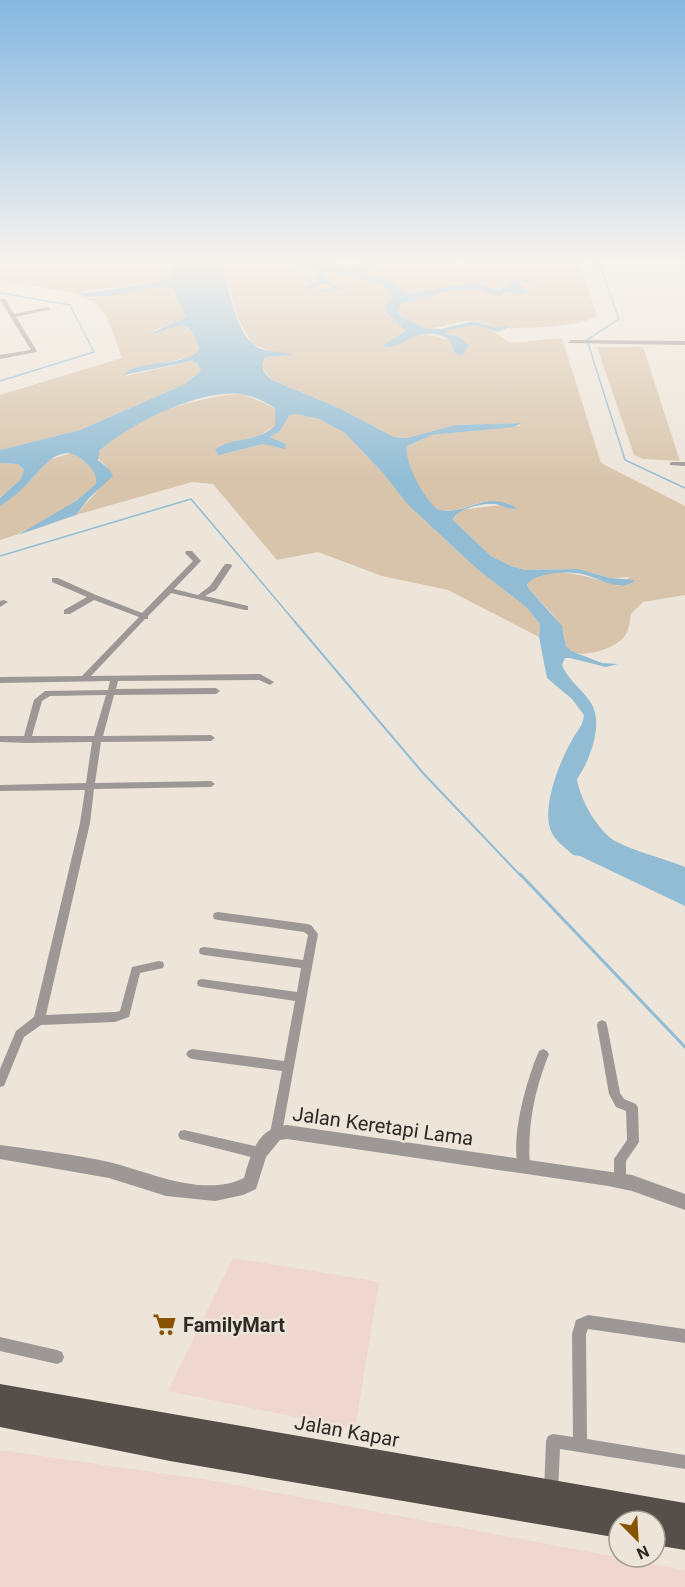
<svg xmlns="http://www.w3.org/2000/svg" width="685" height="1587" viewBox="0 0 685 1587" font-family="Roboto,sans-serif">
<rect width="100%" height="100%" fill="#ede5da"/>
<g fill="#efd6ce">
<path d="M233 1258 379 1282 355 1429 168 1391Z"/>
<path d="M0 1450 209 1480 685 1570V1587H0Z"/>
</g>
<g fill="#d8c4ab">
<path d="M0 260H168L172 274 165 281 81 292 87 298H94L137 289 172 288 186 317 153 331 151 334C177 326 189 316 199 349L190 357 133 370 127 372 126 376 193 361 198 364 201 371 185 384 80 430 0 450V395L122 358C116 343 111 322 102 310 84 288 27 286 0 282Z"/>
<path d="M221 260C247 260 301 253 319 275L316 282 304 288 305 290 326 283 335 286 317 293 344 290 326 279 325 273 330 271 375 283 384 286 392 296 385 305 395 321 407 331 398 339 382 345 386 347 423 333 450 340 454 352 465 342 444 332C465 317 492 328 510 343L562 338 601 463 685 506V595L643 602 631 614C630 622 629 629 625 636 616 648 582 660 569 650 563 645 566 635 562 628 555 614 539 601 529 589L527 583C548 561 595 579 619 586L630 577 610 578 578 569 525 570 511 566 491 556 453 520 459 510 510 504C476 494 468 514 439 510 423 501 404 464 407 446L432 435 520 426 518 423 455 425 407 438 394 437 341 409 272 380 262 367 266 357 293 355 276 353 252 344 237 316Z"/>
<path d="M378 260H453L459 265 468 262 460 260H579L597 316C578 328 522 328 497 328 490 328 484 322 476 321 446 319 433 341 401 317L398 311 401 304 447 291 479 289 503 297 507 292 524 291 521 281 535 282 539 279C531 280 523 280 515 282 500 285 495 294 480 282L408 294 364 272Z"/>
<path d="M597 347H643L680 461 643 459 634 455Z"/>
<path d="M235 394 246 395 275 408V425L259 436 230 443 223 454 263 444H286L270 437 280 431 289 416 295 414 319 419 345 433 383 473 407 504 477 569 526 607 540 624 539 637 448 590 382 576 318 552 277 560 213 484 192 482 76 515C89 498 103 490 109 469L97 457C113 419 198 398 235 394Z"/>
<path d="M72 453C85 458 97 470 96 484 71 508 33 531 0 540V506L26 485 48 460Z"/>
<path d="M0 463 18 464 24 470 20 480 0 498Z"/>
</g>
<g fill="#91bcd4">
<path d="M168 260H221C228 282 235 335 257 347 268 353 282 351 293 355L266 357C259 367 263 372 272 380L341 409 394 437 407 438 455 425 521 423 515 427 432 435 407 446C404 462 425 502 439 510 470 515 484 489 517 508 510 511 503 505 495 504 483 503 456 508 453 520L491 556 511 566 525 570 578 569 610 578 635 580C620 594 598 577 582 574 567 571 538 572 527 584L529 589 562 626 566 646 571 651 602 663 618 664 606 667 570 658H565L562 665C567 679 583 690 591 703 604 723 590 761 577 779 580 799 597 830 615 841 636 852 663 858 685 867V906L580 856 573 855C566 848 554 840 551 831 541 807 560 761 572 740 577 731 583 726 584 715L572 699 547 678 539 637 540 624 526 607 477 569 407 504 383 473 345 433 319 419 295 414 289 416 280 431 270 437 286 444 285 449 263 444 219 455 215 450C232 436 257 444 275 425V408C266 403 256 397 246 395 206 385 129 424 100 450L98 460 109 469 113 476 89 498 76 515 18 535 76 501 96 484C97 473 91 467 83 460 59 440 41 470 26 485 19 493 9 500 0 506V498L20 480 24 470 18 464 0 463V450L80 430 185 384 201 371 198 364 192 361 124 375C137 358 185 369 199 349 188 310 174 332 149 334L186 317 172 288C146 284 96 304 80 294L165 281 172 274Z"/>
<path d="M286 260H320L350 267 378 260 364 272 391 282 408 294 477 282 489 288 499 289 518 279H539L536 282H520L526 293 524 295 507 292 500 297 479 289 447 291 401 304 398 311 401 317 424 328 441 329 474 321 495 328 512 326 497 332 474 325 448 330 445 334 459 337 469 345 464 354 459 355 454 352 450 340C416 321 404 352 382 346L406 331 387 313 385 305 392 296 384 286 375 283 330 271 325 273 326 279 344 290 317 293 334 286 326 283 305 290 303 288 316 282 319 275 314 269Z"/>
</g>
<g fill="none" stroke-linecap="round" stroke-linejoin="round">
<g stroke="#91bcd4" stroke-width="1.5">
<path d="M598 260 619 319 587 340 625 460 685 488"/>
<path d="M0 293 70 305 94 352 0 381"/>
<path d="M0 556 191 499 296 623"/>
</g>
<path stroke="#91bcd4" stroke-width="2" d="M295 622 423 773 521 876"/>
<path stroke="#91bcd4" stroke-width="3" d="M520 874 685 1047"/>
<g fill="#9d9895" fill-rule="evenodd">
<path d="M1 299H5L14 314 48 307 51 309 16 317 37 351 36 352 0 359V355L31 350 0 300Z"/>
<path d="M571 340 685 341V345L569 343 568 342Z"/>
<path d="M672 462H685V466L670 465V463Z"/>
<path d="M186 551H192L201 561 174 589 198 595 210 586 225 564H231L232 566 216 590 205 596 248 606V610H245L171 593 148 616V619H145L91 676 260 674 274 682 270 685 259 680 118 681 116 689 216 688 220 691 216 694 114 695 103 736 211 735 215 738 211 741 101 742 95 783 211 781 215 784 211 787 94 789 90 823 46 1015 115 1012 120 1011 132 967 159 961 163 962 164 965 163 968 140 973 129 1017 115 1022 41 1025 24 1037 4 1086 0 1087V1069L16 1031 34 1017 80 823 85 790 0 791V785L86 783 92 742 27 743 0 742V736H24L34 700 45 691 108 690 110 681 0 683V677L82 676 139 617 94 600 70 614H64V610L87 597 52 582V578H58L96 595 142 613 193 561 185 553ZM106 695 94 736H32L42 701 50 696Z"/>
<path d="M4 600 8 602 0 607V601Z"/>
<path d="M218 912 307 924 311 925 318 934 282 1133 280 1137 276 1138 272 1137 270 1133 282 1071 192 1059 188 1057 186 1054 188 1051 192 1049 284 1061 295 1001 202 987 198 986 197 983 198 980 202 979 297 992 301 968 204 955 200 954 199 951 200 948 204 947 303 960 308 935 304 932 218 920 214 919 213 916 214 913Z"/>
<path d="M602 1020 606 1022 607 1025 620 1093 624 1099 636 1104 638 1108 639 1142 626 1161V1181L624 1185 620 1187 616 1185 614 1181V1159L627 1140 626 1111 616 1107 609 1094 597 1025 598 1022Z"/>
<path d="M543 1049 547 1051 549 1054C534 1091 527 1127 530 1167L528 1171 524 1173 520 1171C508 1143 527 1078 539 1051Z"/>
<path d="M184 1130 259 1147 263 1149 265 1153 263 1157 259 1159 184 1140 180 1139 178 1135 180 1131Z"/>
<path d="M588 1315 685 1329V1343L588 1329 586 1334 587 1439 685 1455V1469L560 1449 558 1491 556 1496 551 1498 546 1496 544 1491 546 1441 548 1436 553 1434 573 1437 572 1334 576 1320Z"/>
<path d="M0 1337 57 1350 62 1352 64 1357 62 1362 57 1364 0 1351Z"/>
</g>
<path fill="#9d9895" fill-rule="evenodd" d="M287 1125 632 1175 685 1194V1210L632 1191 608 1186 287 1139 280 1140 266 1157 256 1189 243 1195 215 1201 166 1196 109 1178 0 1159V1145C36 1150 74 1154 109 1162 150 1172 202 1198 244 1178 251 1153 258 1127 287 1125Z"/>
<path fill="#564e48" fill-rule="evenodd" d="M0 1384 685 1503V1550L655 1545V1521L626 1517 629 1521H619V1538L170 1461 0 1427Z"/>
</g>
<linearGradient id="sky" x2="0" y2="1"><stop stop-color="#85b7e0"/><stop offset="0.54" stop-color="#f7f3ee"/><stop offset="1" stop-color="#f7f3ee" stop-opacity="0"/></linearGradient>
<rect width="685" height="482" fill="url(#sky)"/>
<defs>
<symbol id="supermarket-bare" viewBox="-9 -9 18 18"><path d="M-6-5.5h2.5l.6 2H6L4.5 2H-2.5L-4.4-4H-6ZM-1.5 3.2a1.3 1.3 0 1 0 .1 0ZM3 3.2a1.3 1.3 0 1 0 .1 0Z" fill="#875300" stroke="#ede5da" stroke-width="2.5" paint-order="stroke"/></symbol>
</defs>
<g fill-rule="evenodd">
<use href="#supermarket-bare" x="148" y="1308" width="33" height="33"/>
</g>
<g text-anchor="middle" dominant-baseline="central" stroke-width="5" stroke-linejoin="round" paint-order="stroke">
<g font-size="20" fill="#2d2a26" stroke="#ede5da">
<text transform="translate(383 1126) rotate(8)">Jalan Keretapi Lama</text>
<text transform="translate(347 1431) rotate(10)">Jalan Kapar</text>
</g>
<g font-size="20" font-weight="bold" fill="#2d2a26" stroke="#ede5da" text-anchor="start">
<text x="183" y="1325">FamilyMart</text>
</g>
</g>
<g transform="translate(637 1539) rotate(156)"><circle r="28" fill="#ede5da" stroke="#a09a92" stroke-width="1.5"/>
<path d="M0-4.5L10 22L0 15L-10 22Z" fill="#875300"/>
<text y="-9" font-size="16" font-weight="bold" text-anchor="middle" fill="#2d2a26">N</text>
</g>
</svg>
